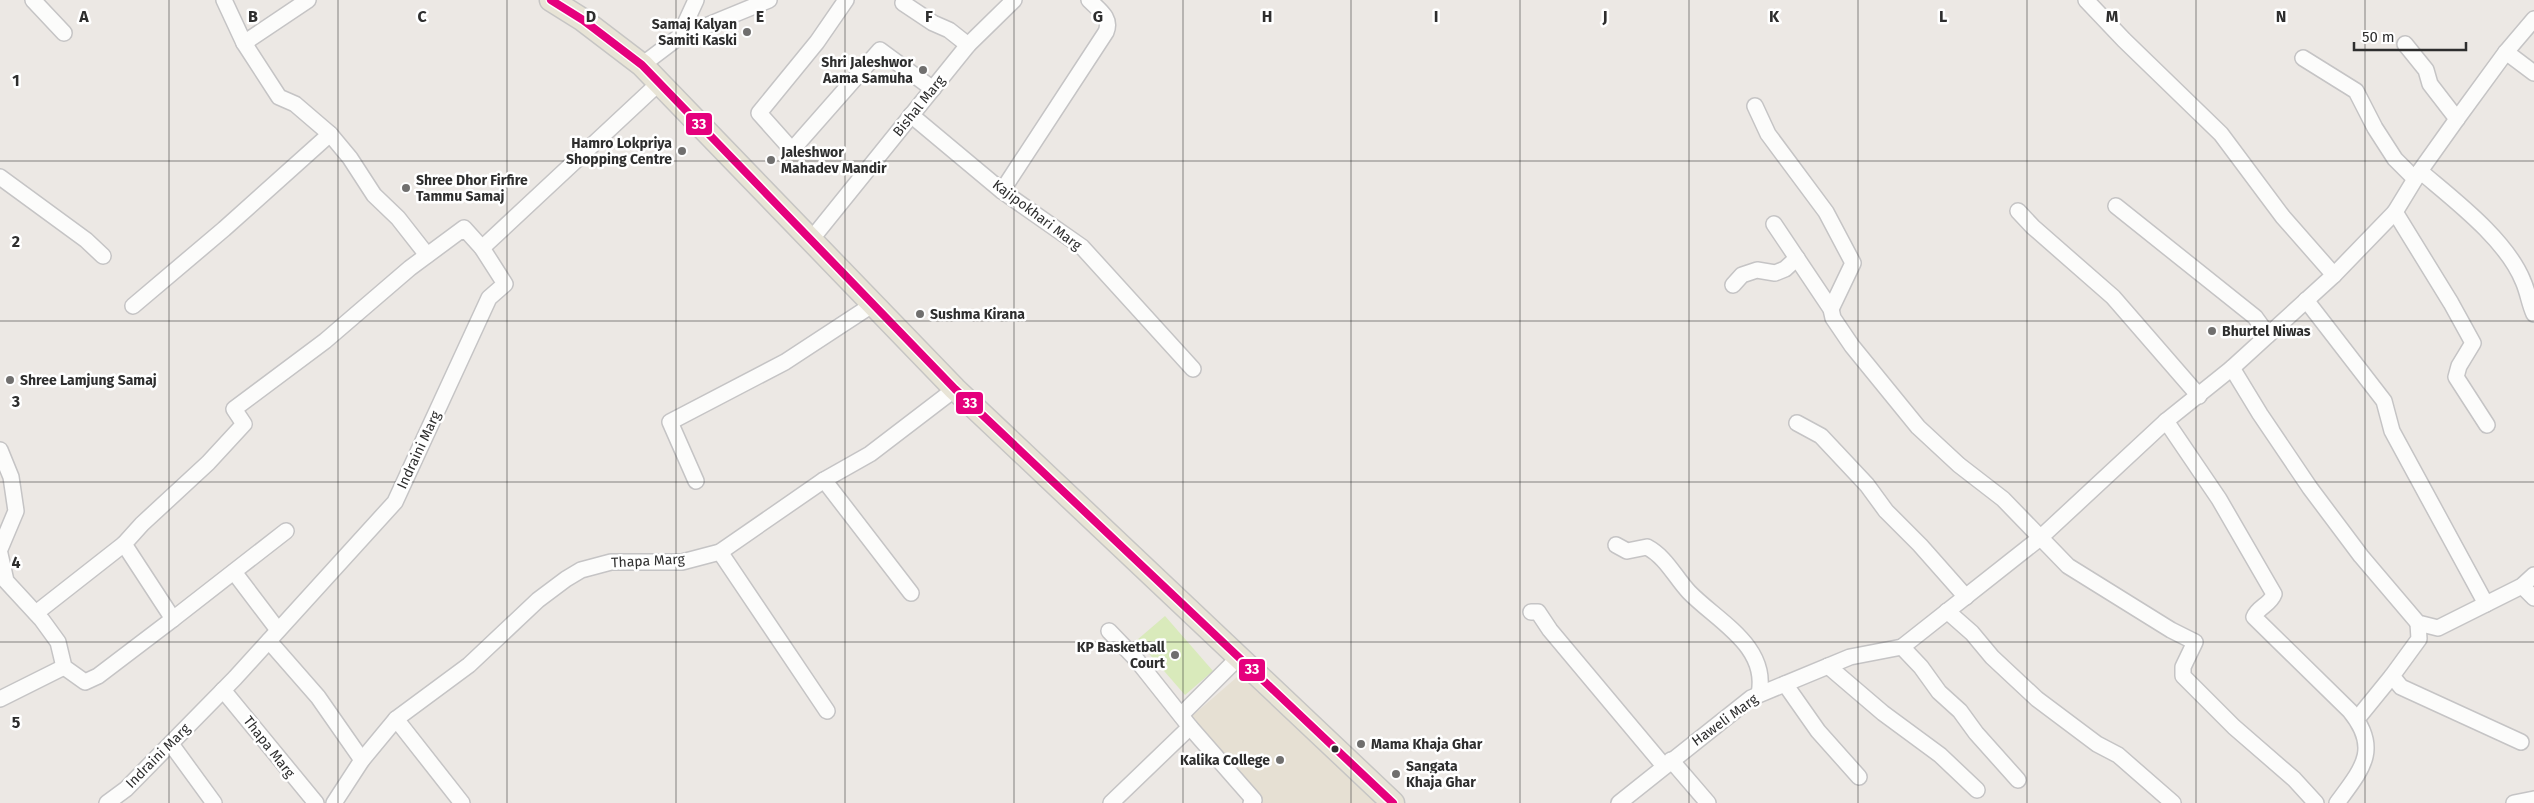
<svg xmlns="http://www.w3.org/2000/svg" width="2534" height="803" viewBox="0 0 2534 803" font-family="'Fira Sans',sans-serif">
<rect width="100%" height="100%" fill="#ece8e4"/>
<path fill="#e6e0d3" d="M1244 671 1377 803H1263L1191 717Z"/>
<path fill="#d9eabb" d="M1165 616 1213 671 1185 695 1137 640Z"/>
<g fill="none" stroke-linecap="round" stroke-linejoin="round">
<defs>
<g id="street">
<path d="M33 0 64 33"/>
<path d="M224 0 244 43 279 97 295 104 330 134 350 158 374 195 398 218 427 255"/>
<path d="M846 0 817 42 759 113 792 150 880 50 933 89"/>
<path d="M2086 0 2124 40 2221 134 2283 217 2334 275"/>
<path d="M903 3 933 23 949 30 968 45"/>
<path d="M679 37 769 0"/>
<path d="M244 43 308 0"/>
<path d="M2405 44 2426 70 2430 84 2457 119"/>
<path d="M2506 52 2534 73"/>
<path d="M2303 58 2356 91 2375 128 2395 159 2415 179"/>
<path d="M642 65 679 37 696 0"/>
<path d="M1755 106 1768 134 1826 212 1853 263 1831 309"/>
<path d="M911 115 1002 191 1082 247 1193 369"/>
<path d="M2420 171C2454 200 2506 239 2523 281 2528 292 2529 303 2534 314"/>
<path d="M0 177 86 240 103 256"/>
<path d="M1002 191 1106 32C1112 18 1099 10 1089 0"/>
<path d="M2116 206 2255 317 2268 335"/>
<path d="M2018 211 2033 227 2113 297 2199 396"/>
<path d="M2395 212 2451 303 2473 343 2459 366 2456 377 2487 425"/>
<path d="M1774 224 1831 309 1833 318 1852 346 1918 427 1959 465 2003 499 2068 566 2171 630 2195 642 2183 667V676L2234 727 2294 779 2316 803"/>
<path d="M810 241 968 45 1014 0"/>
<path d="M482 248 659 83"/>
<path d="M1733 285 1742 275 1757 270 1775 273 1785 269 1797 258"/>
<path d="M2306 300 2384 401 2392 431 2486 604"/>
<path d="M133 306 224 229 330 134"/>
<path d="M2232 368 2260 414 2310 488 2361 556 2418 623 2438 628 2522 586 2534 575"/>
<path d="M2166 421 2219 499 2274 594C2270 605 2258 607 2254 617L2350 711C2381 749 2362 769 2337 803"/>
<path d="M1797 423 1821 436 1867 485 1886 511 1920 545 1966 597"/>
<path d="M0 450 11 477 16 511 0 549"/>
<path d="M824 480 911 593"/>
<path d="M696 481 670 422 785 362 872 305"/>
<path d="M1616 545 1627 551 1647 547C1666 557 1675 577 1689 592 1717 621 1769 646 1759 694"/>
<path d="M720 552 827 711"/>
<path d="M0 554 6 581 42 620 58 642 64 667 85 682 98 676 173 619 124 544 142 524 208 463 244 424 234 409 325 341 410 268 464 228 482 248 505 284 489 298 395 502 235 678 126 789 107 803"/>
<path d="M234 572 278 630"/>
<path d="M2522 586 2534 598"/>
<path d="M1947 611 1972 633 1992 657 2037 699 2097 744 2118 755 2173 803"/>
<path d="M1531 612H1538L1550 630 1664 766"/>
<path d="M36 613 124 544"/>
<path d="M173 619 286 531"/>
<path d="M2418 623 2419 639 2392 676 2401 687 2521 742"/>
<path d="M1109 631 1136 659 1190 727 1254 800 1251 803"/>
<path d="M269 641 318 697 362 760"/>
<path d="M1902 647 1921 667 1939 692 1960 711 1976 733 2018 780"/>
<path d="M1828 666 1883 713 1940 755 1977 790"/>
<path d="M1785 684 1818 731 1859 777"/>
<path d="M223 690 316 803"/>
<path d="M0 699 64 667"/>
<path d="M1181 715 1238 658"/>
<path d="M396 719 462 803"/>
<path d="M2357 719 2392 676"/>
<path d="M171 744 214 803"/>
<path d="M1671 760 1708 803"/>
<path d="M334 803 362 760 396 719 469 665 538 600 566 579 581 570 611 562H682L720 552 824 480 870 454 955 389"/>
<path d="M1111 803 1190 727"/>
<path d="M1619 803 1751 698 1850 657 1902 647 2040 538 2166 421 2232 368 2334 275 2395 212 2420 171 2457 119 2506 52 2534 19"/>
<path d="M2514 803 2534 799"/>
</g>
<path id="primary" d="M551 0 583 20 642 65 955 389 1393 803"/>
</defs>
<use href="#street" stroke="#c5c4c5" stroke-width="18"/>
<use href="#primary" stroke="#c6c5c4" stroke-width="25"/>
<use href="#street" stroke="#fcfcfb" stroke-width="15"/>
<use href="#primary" stroke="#e8e4d6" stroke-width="22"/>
<defs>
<path id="bus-1" d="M551 0 583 20 642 65 955 389 1393 803"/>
</defs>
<use href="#bus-1" stroke="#fff" stroke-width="11"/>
<use href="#bus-1" stroke="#e5007d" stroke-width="8"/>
</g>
<path fill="none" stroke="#2e2e2e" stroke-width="1" stroke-opacity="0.55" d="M169 0V803M338 0V803M507 0V803M676 0V803M845 0V803M1014 0V803M1183 0V803M1351 0V803M1520 0V803M1689 0V803M1858 0V803M2027 0V803M2196 0V803M2365 0V803M0 161H2534M0 321H2534M0 482H2534M0 642H2534"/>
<g fill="#706f6e" stroke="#fff" stroke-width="2">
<circle cx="747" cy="32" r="5"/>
<circle cx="923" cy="70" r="5"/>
<circle cx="682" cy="151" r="5"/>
<circle cx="771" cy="160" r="5"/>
<circle cx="406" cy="188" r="5"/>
<circle cx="920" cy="314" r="5"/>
<circle cx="2212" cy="331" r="5"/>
<circle cx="10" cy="380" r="5"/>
<circle cx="1175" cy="655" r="5"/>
<circle cx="1361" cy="744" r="5"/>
<circle cx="1280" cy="760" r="5"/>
<circle cx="1396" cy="774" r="5"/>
</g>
<circle fill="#2e2e2e" stroke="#fff" stroke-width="2" cx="1335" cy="749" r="4.5"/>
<g text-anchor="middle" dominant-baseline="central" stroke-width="5" stroke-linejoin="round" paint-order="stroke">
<g font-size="14" font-weight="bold" fill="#2e2e2e" stroke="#fff" text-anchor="start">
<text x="737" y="24" text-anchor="end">Samaj Kalyan<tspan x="737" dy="16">Samiti Kaski</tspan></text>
<text x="913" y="62" text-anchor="end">Shri Jaleshwor<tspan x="913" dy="16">Aama Samuha</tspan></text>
<text x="672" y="143" text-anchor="end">Hamro Lokpriya<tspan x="672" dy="16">Shopping Centre</tspan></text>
<text x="781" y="152">Jaleshwor<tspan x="781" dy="16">Mahadev Mandir</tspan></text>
<text x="416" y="180">Shree Dhor Firfire<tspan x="416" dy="16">Tammu Samaj</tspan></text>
<text x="930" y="314">Sushma Kirana</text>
<text x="2222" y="331">Bhurtel Niwas</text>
<text x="20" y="380">Shree Lamjung Samaj</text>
<text x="1165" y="647" text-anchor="end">KP Basketball<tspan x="1165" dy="16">Court</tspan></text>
<text x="1371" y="744">Mama Khaja Ghar</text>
<text x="1270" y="760" text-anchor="end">Kalika College</text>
<text x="1406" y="766">Sangata<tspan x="1406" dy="16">Khaja Ghar</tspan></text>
</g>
<g font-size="14" fill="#2e2e2e" stroke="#fff">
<text transform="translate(919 106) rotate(-51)">Bishal Marg</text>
<text transform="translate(1037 215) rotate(37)">Kajipokhari Marg</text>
<text transform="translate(419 450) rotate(-65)">Indraini Marg</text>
<text transform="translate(648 561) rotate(-3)">Thapa Marg</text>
<text transform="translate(1725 720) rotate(-36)">Haweli Marg</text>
<text transform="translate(269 747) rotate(52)">Thapa Marg</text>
<text transform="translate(158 756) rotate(-45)">Indraini Marg</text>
</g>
</g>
<g font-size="16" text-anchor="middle" font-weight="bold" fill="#2e2e2e" stroke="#fff" stroke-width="5" stroke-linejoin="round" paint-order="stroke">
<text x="84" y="22">A</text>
<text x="253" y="22">B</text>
<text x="422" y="22">C</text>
<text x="591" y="22">D</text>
<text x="760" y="22">E</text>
<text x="929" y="22">F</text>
<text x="1098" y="22">G</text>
<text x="1267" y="22">H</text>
<text x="1436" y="22">I</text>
<text x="1605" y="22">J</text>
<text x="1774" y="22">K</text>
<text x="1943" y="22">L</text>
<text x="2112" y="22">M</text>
<text x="2281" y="22">N</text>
<text x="16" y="86">1</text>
<text x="16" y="247">2</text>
<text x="16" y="407">3</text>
<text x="16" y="568">4</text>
<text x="16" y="728">5</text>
</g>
<g stroke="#fff" stroke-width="2">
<rect x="685" y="112" width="28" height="24" rx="5" fill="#e5007d"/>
<rect x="955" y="391" width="29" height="24" rx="5" fill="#e5007d"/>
<rect x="1238" y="658" width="28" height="24" rx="5" fill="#e5007d"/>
</g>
<g font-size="14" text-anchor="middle" font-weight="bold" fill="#fff">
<text x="699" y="129">33</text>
<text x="970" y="408">33</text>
<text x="1252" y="674">33</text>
</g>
<path d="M2354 42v8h112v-8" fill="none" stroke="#2e2e2e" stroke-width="2.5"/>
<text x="2362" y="42" font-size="15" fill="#2e2e2e" stroke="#ffffff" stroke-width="4" paint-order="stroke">50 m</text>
</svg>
